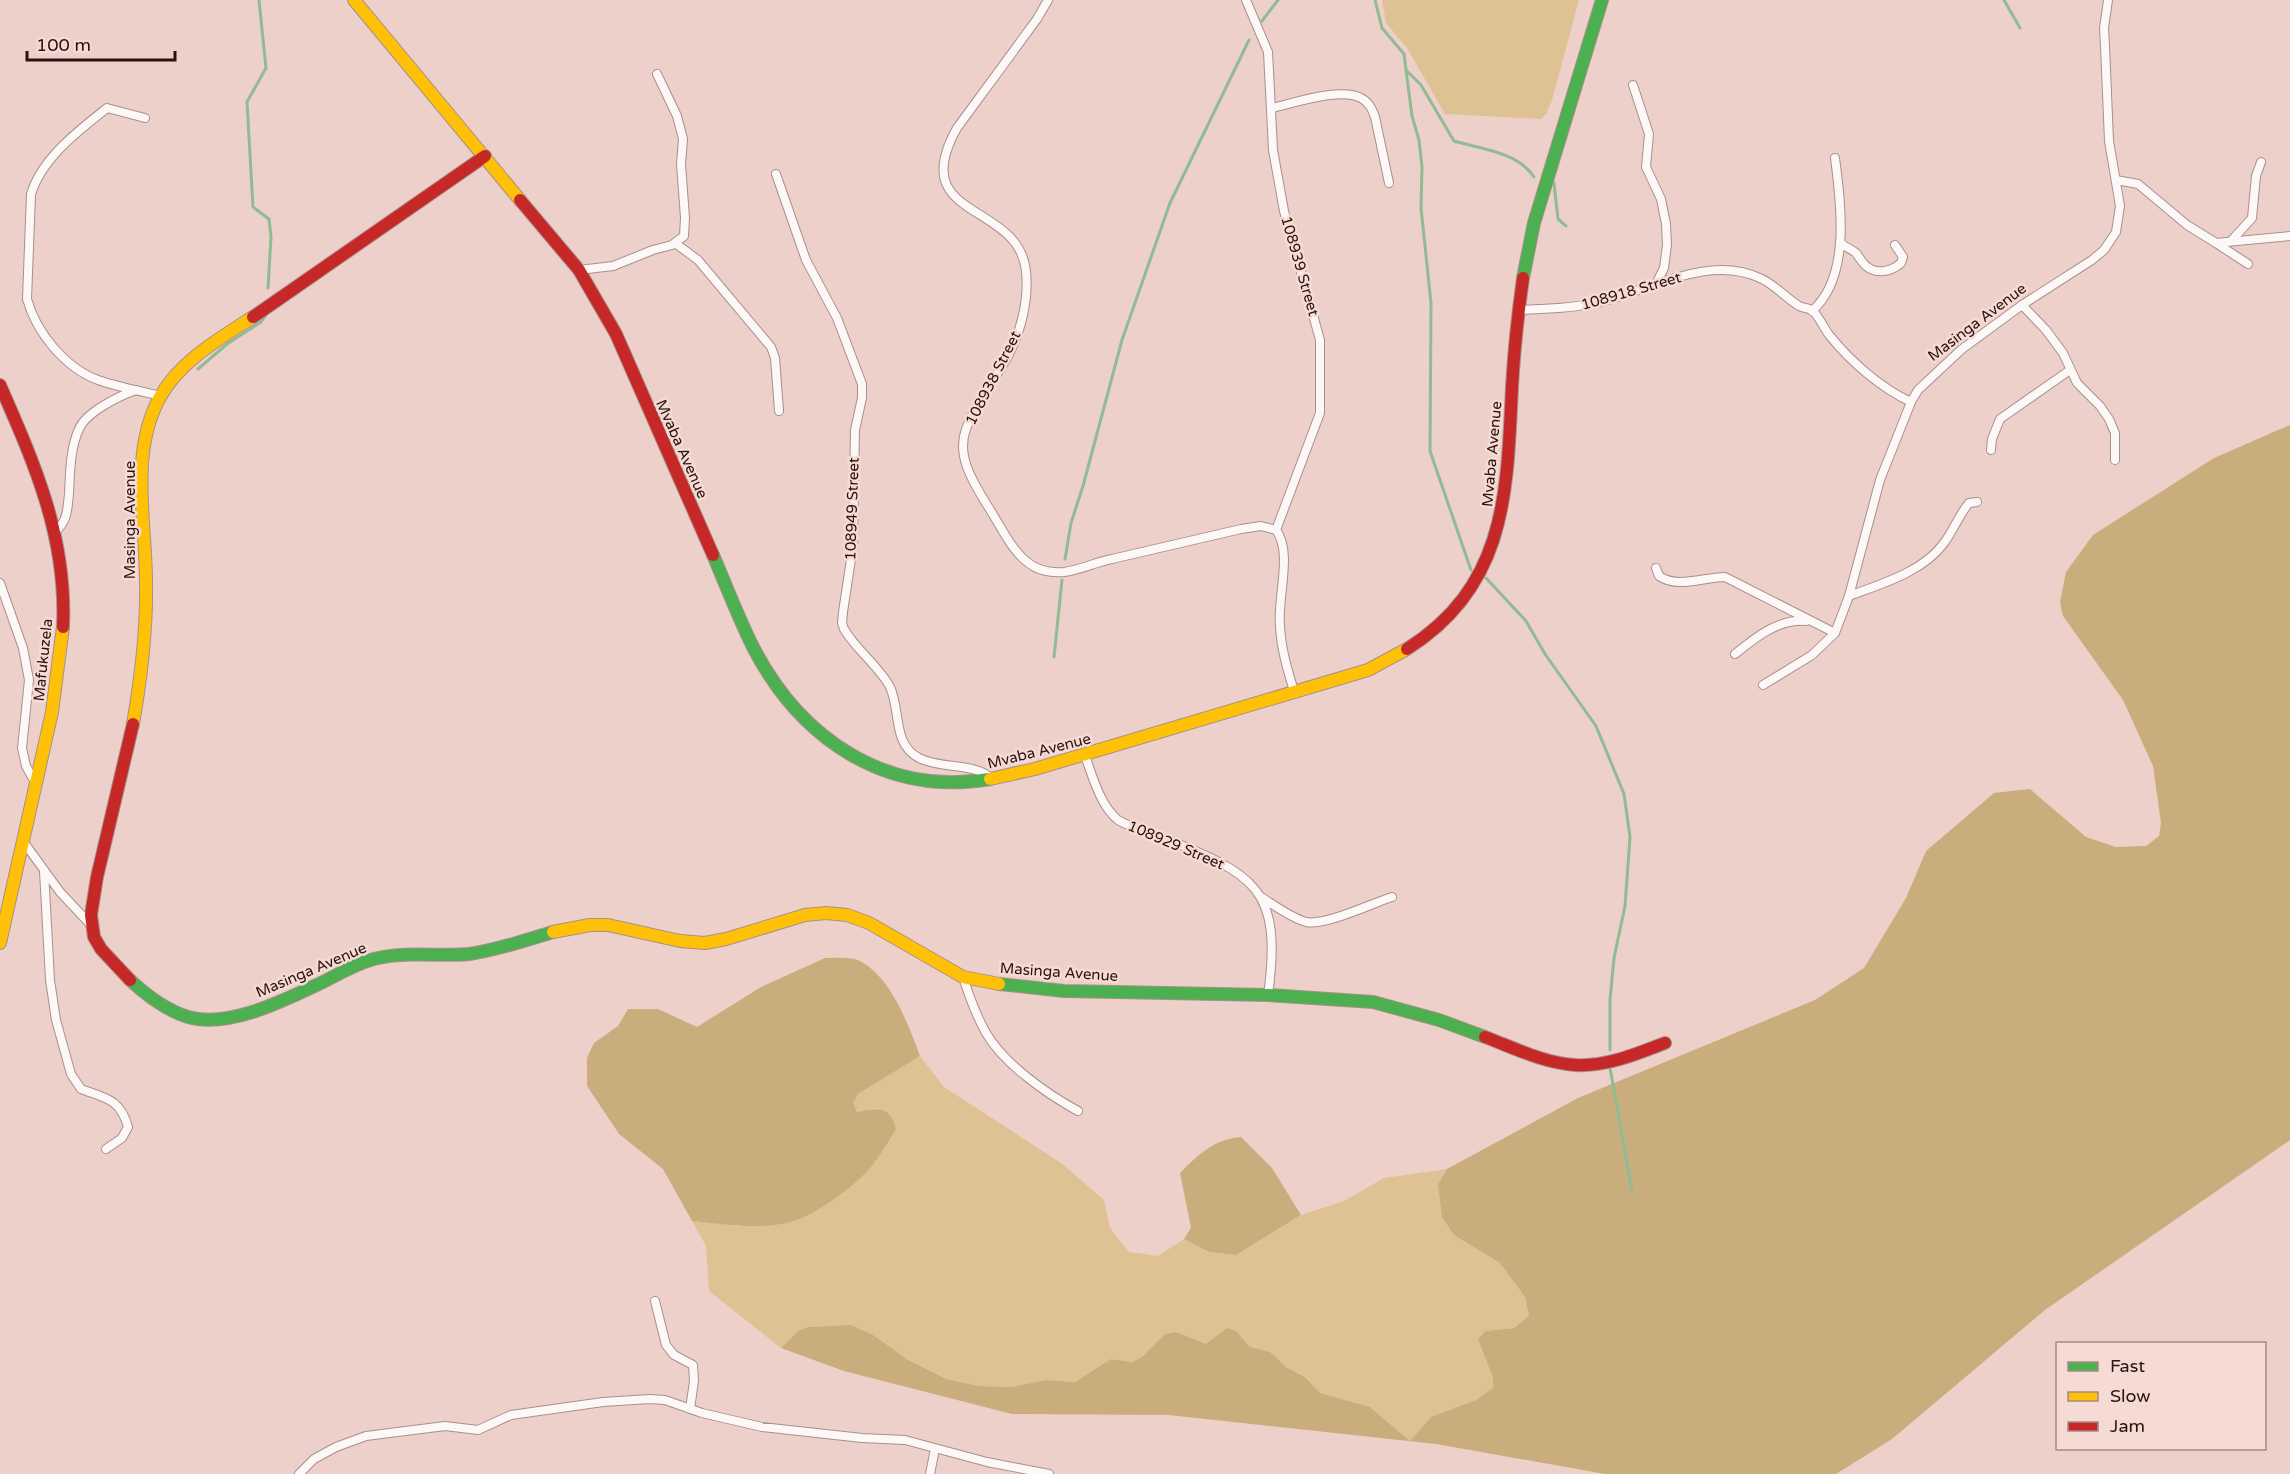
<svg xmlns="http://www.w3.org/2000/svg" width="2290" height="1474" viewBox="0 0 2290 1474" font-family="'Varela Round',sans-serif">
<rect width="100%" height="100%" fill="#edd0ca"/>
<g fill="#dfc293">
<path d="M1382 0H1579L1552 100 1546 114 1541 119 1445 114 1407 48 1386 23Z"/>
<path d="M920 1056 944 1087 1061 1163 1104 1200 1110 1228 1129 1252 1158 1256 1184 1239 1209 1252 1236 1255 1301 1215 1344 1201 1384 1178 1447 1169 1438 1184 1454 1235 1500 1263 1525 1297 1529 1316 1514 1328 1485 1331 1478 1339 1493 1378 1494 1388 1476 1400 1431 1417 1410 1441 1370 1407 1320 1393 1305 1377 1286 1367 1270 1352 1250 1347 1236 1331 1206 1344 1176 1332 1165 1334 1142 1357 1132 1362 1111 1359 1075 1382 1044 1380 1012 1387 979 1386 946 1379 908 1360 851 1325 808 1327 798 1331 781 1348 709 1291 706 1246 692 1221 741 1226 877 1108 856 1112 853 1103 858 1094Z"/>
</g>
<g fill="#caad7c">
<path d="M2290 425V1140L2045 1310 1892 1439 1836 1474H1605L1436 1444 1169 1415 1012 1414 844 1371 781 1348 798 1331 808 1327 851 1325 873 1335 908 1360 946 1379 979 1386 1012 1387 1045 1380 1075 1382 1111 1359 1132 1362 1142 1357 1165 1334 1176 1332 1206 1344 1227 1328 1236 1331 1250 1347 1270 1352 1286 1367 1305 1377 1320 1393 1370 1407 1410 1441 1431 1417 1476 1400 1493 1388V1378L1478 1339 1485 1331 1514 1328 1529 1316 1525 1297 1500 1263 1454 1235 1442 1217 1438 1184 1447 1169 1578 1098 1815 1000 1864 968 1906 898 1926 851 1994 793 2030 789 2086 837 2116 847 2146 846 2159 836 2161 823 2153 766 2123 700 2063 616 2060 602 2066 572 2093 535 2214 458Z"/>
<path d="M825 958C835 958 849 957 858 960 891 976 908 1024 920 1056L858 1094 853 1103 857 1112C877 1108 890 1105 896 1129 888 1142 880 1156 870 1168 850 1190 810 1220 781 1224 751 1229 721 1224 692 1221L663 1169 619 1134 587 1086V1058L594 1043 618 1026 628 1009H658L697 1027 761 987Z"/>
<path d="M1241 1137 1272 1168 1301 1215 1236 1255 1209 1252 1184 1239 1191 1228 1180 1173C1198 1155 1214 1139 1241 1137Z"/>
</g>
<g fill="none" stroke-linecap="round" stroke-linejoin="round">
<g stroke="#91bb93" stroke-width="3">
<path d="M259 0 266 68 247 102 253 207 269 219 271 237 268 288"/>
<path d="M1375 0 1382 28 1404 54 1406 70 1421 85 1454 141C1481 149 1518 152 1534 177"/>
<path d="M2004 0 2020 28"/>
<path d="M1262 21 1278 0"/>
<path d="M1406 70 1412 116 1419 140 1422 167 1421 208 1431 303 1430 451 1471 570"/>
<path d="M1554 183 1558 219 1566 226"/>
<path d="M198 369 227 344 261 322 268 312"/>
<path d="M1065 559 1071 523 1083 486 1122 340 1170 203 1249 40"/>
<path d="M1486 578 1526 621 1545 654 1596 726 1624 794 1630 837 1625 906 1614 958 1610 1000V1050"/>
<path d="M1054 657 1062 580"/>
<path d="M1610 1068 1632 1191"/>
</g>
<defs>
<g id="street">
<path d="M1048 0 1037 19 957 128C905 221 1018 200 1026 271 1029 300 1021 332 1007 358 993 382 976 403 966 429 956 456 973 482 987 505 1000 524 1012 554 1033 566 1041 571 1054 573 1064 572 1080 570 1096 562 1112 559 1155 549 1198 539 1241 529L1261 526 1276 530C1293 552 1277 598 1280 626 1281 649 1288 672 1295 694"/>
<path d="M1246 0 1268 52 1273 150 1284 211 1320 340V413L1276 530"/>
<path d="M1633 85 1649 134 1646 167 1661 199 1666 224 1667 245 1664 268 1657 282"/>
<path d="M1272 108C1295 103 1340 87 1361 98 1369 102 1372 109 1375 117L1389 183"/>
<path d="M145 118 107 108C78 131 42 158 31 194L27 299C36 332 65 368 98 380 118 387 140 391 161 396"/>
<path d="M776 174 806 260 837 318 862 384V398L855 430 853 546 843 612 842 623 844 629C856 650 879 666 890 687 901 710 892 744 919 758 943 770 972 761 994 780"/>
<path d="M2116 180 2138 184 2187 225 2216 243 2290 236"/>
<path d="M2232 240 2252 218 2256 176 2261 162"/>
<path d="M1840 242C1844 247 1850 248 1856 253 1859 257 1861 261 1865 265 1875 275 1891 272 1901 263L1903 257 1895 245"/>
<path d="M675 243 698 260 771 347 775 358 779 411"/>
<path d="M2216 243 2248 264"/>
<path d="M579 270 613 266 653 250 672 245 684 236 685 218 681 164 683 139 677 116 657 74"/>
<path d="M2022 305 2046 330 2063 353 2077 383 2100 406 2109 419 2115 433V460"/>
<path d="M1518 310C1547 309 1576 308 1604 301 1654 288 1710 254 1762 279 1776 286 1786 298 1799 306 1803 308 1808 308 1812 310 1819 316 1824 329 1830 336 1851 362 1881 388 1911 402"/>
<path d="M1812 311C1851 277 1841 204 1835 158"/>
<path d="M1991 450 1992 439 2000 419 2070 370"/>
<path d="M55 532C68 520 67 511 69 494 70 474 70 448 79 429 86 412 119 396 136 390"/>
<path d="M1656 568 1659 576C1678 589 1703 577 1725 577L1835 633"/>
<path d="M0 583 23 648 29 680 22 748 26 766 36 784"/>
<path d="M1849 596C1881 584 1923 572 1944 543 1953 531 1959 515 1969 503L1977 502"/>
<path d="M1735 654C1756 637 1778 619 1806 621"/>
<path d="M1763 685 1812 655 1835 633 1849 596 1880 480 1911 402 1918 390 1962 349 2022 305 2092 260 2104 250 2116 232 2120 206 2109 141 2105 46 2104 28 2108 0"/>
<path d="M1085 756C1093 777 1100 805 1118 820 1131 828 1146 831 1161 837 1254 874 1283 887 1268 995"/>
<path d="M23 841 60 892 91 925"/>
<path d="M44 871 50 980 56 1020 71 1074 81 1089C104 1098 120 1098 128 1127L122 1138 106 1149"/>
<path d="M1261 897C1274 905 1291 918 1306 922 1325 926 1373 903 1392 897"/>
<path d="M963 977C969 996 976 1015 986 1033 1004 1064 1047 1094 1078 1111"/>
<path d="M655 1301 666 1345 674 1355 693 1365 694 1381 690 1409"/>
<path d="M299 1474 314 1459 336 1447 366 1436 445 1426 478 1430 511 1415 603 1402 650 1399 665 1400 702 1413 762 1427 862 1438 905 1440 987 1462 1049 1474"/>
<path d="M930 1474 935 1449"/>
</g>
<g id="fast">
<path d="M1523 278 1534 223 1602 0"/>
<path d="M713 555C726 585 738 617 753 647 800 738 885 797 990 779"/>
<path d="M130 980C147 996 166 1010 188 1017 229 1029 287 999 323 982 341 973 359 962 378 958 408 951 439 957 469 954 498 950 526 940 553 932"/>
<path d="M999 984 1064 991 1268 995 1373 1002 1439 1020 1485 1037"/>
</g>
<g id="slow">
<path d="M354 0 520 200"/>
<path d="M133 724C141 678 147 629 146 582 146 522 129 453 160 397 179 362 220 338 253 317"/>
<path d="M990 779 1035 769 1368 670 1407 649"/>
<path d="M553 932 590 925H608L680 941 705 943 726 939 805 915 826 913 847 915 869 923 963 977 999 984"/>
<path d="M0 943 52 712 63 627"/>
</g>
<g id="jam">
<path d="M520 200 579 270 616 334 713 555"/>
<path d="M253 317 485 156"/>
<path d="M0 385C35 465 67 537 63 627"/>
<path d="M1407 649C1507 586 1507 492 1512 387 1514 350 1518 314 1523 278"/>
<path d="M130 980 101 949 94 937 91 915 97 877 133 724"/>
<path d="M1485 1037C1514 1048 1544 1063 1575 1065 1606 1067 1636 1054 1665 1043"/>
</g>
</defs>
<use href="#street" stroke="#a8908b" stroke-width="10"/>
<use href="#fast" stroke="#a8908b" stroke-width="14"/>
<use href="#slow" stroke="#a8908b" stroke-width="14"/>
<use href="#jam" stroke="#a8908b" stroke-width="14"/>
<use href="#street" stroke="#fcf8f7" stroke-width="8"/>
<use href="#fast" stroke="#4caf50" stroke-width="12"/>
<use href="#slow" stroke="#ffc107" stroke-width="12"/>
<use href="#jam" stroke="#c62828" stroke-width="12"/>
</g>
<g text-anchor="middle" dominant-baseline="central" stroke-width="5" stroke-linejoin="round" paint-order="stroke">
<g font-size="15" fill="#2a120e" stroke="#f6dad4">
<text transform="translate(1300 266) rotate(74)">108939 Street</text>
<text transform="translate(1631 291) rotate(-16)">108918 Street</text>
<text transform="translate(1977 322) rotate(-37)">Masinga Avenue</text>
<text transform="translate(993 378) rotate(-63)">108938 Street</text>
<text transform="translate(682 449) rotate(66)">Mvaba Avenue</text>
<text transform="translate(1492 454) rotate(-85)">Mvaba Avenue</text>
<text transform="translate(852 509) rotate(-88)">108949 Street</text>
<text transform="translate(130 520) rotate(-90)">Masinga Avenue</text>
<text transform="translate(43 660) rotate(-84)">Mafukuzela</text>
<text transform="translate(1039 751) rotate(-14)">Mvaba Avenue</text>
<text transform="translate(1176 845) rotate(23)">108929 Street</text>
<text transform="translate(311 970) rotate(-23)">Masinga Avenue</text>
<text transform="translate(1059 972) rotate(4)">Masinga Avenue</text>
</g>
</g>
<rect x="2056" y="1342" width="210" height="108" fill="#f6dad4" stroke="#a48a85" stroke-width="1.5"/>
<rect x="2068" y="1362" width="30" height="9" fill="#4caf50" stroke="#a48a85" stroke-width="1.5"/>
<text x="2110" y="1372" font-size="18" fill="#2a120e">Fast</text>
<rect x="2068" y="1392" width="30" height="9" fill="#ffc107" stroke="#a48a85" stroke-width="1.5"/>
<text x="2110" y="1402" font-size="18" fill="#2a120e">Slow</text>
<rect x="2068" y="1422" width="30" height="9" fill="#c62828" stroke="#a48a85" stroke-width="1.5"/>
<text x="2110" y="1432" font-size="18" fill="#2a120e">Jam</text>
<path d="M27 51v9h148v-9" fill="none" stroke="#2a120e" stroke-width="3"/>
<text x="36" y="51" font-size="18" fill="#2a120e" stroke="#f6dad4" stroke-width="4.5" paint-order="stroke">100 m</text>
</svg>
